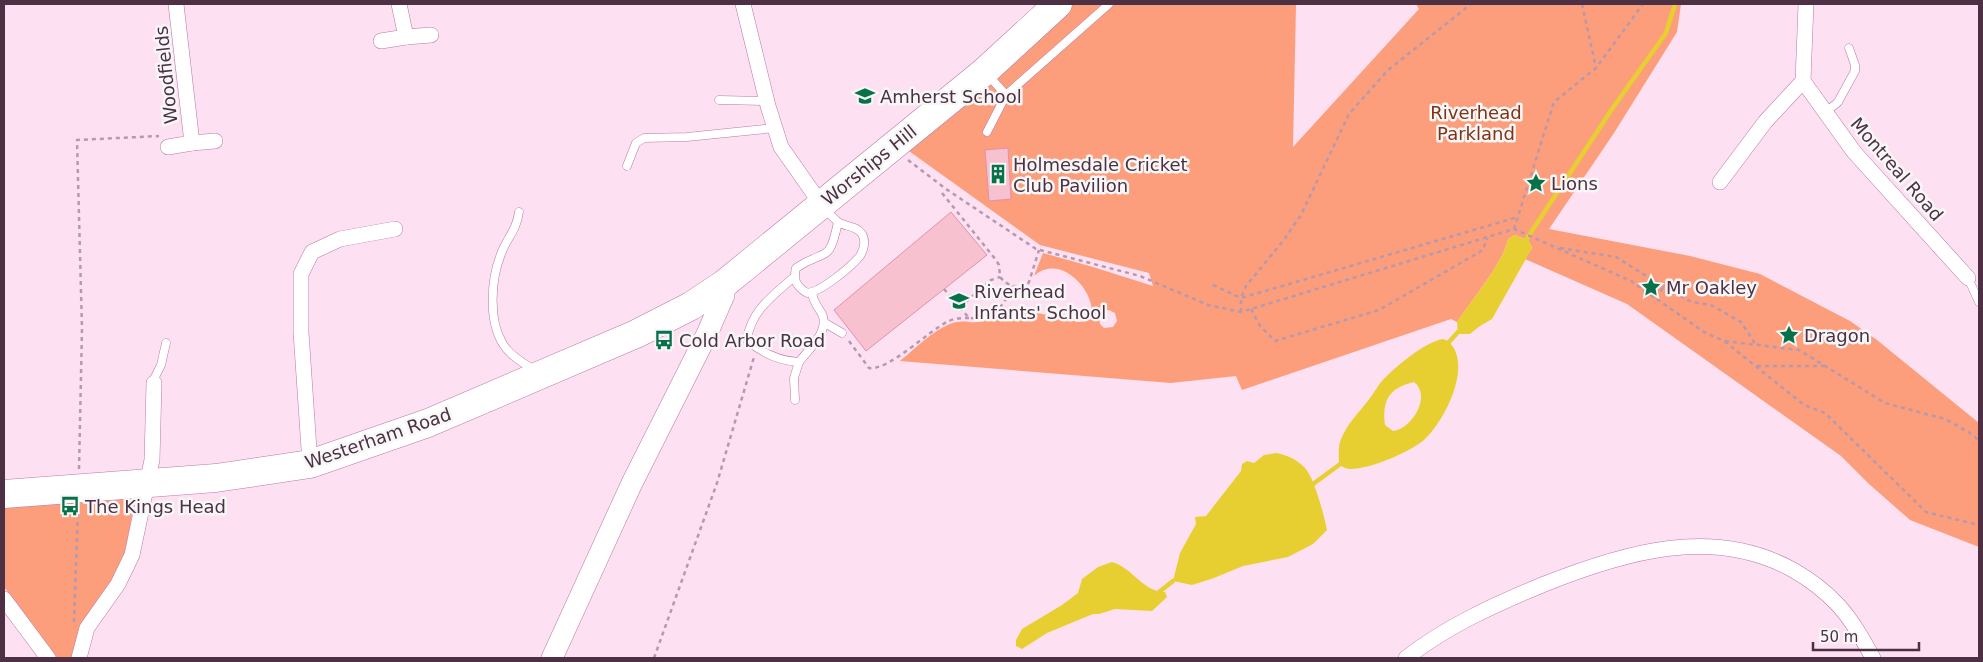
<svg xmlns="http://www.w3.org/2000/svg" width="1983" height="662" viewBox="0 0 1983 662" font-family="'DejaVu Sans',sans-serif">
<rect width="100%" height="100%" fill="#fde0f2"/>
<g fill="#fc9d7c">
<path d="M1056 4H1296L1293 147 1419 9 1416 4H1681L1677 32 1614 133 1549 229 1690 256 1760 274 1850 321 1877 340 1979 423V547L1910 520 1869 484 1841 456 1627 304 1525 259 1532 248 1529 241 1515 235 1508 239C1504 262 1471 301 1457 322L1451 319 1242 390 1236 376 1171 383 900 361C915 349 938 325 957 322 967 320 973 324 983 321 993 318 1000 309 1010 307L1079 322 1087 321 1091 316 1099 318 1100 324 1104 328 1113 327 1117 321 1115 313 1109 310 1103 311 1100 315 1092 313C1093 288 1059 253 1034 276L1043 253 1093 267 1153 286 1149 273 1040 245 895 141Z"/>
<path d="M136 493 125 554 72 658H57L4 587V504Z"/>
</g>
<g fill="#e7cf31" fill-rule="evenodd">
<path d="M1515 235 1529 241 1532 248 1492 319 1480 326 1470 334H1458L1457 322C1471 301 1504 262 1508 239Z"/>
<path d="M1443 339 1448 341C1474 364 1445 421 1424 440 1410 452 1368 470 1349 469 1346 469 1342 466 1339 465 1339 458 1338 449 1340 442 1346 424 1359 413 1370 398 1374 393 1377 387 1381 382 1394 368 1424 342 1443 339ZM1414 382C1432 396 1412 429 1393 431L1385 425C1382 400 1389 388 1414 382Z"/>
<path d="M1276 453C1287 455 1296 459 1304 467 1314 476 1324 515 1327 530L1313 544 1288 557 1243 566 1214 578 1192 585 1173 581 1180 553 1196 524 1195 517 1206 516 1241 471 1242 464 1247 461 1254 463 1264 455Z"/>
<path d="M1112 562C1133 568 1143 592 1165 592L1167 597 1152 611 1115 609 1099 614H1093L1047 633 1022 649 1016 646V640L1022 629 1062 605 1078 593 1082 579 1098 567Z"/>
</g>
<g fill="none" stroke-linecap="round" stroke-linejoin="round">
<g stroke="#e7cf31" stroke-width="4.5">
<path d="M1526 240 1612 109 1666 33 1675 4"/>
<path d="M1449 342 1458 332"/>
<path d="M1313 484 1339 465"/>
<path d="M1159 592 1173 581"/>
</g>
</g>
<g fill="#f8c1d0" stroke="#e191a9">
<path d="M1008 148 1011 199 989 201 985 150Z"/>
<path d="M951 212 987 255 866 351 834 310Z"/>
</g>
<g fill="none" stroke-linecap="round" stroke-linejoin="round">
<defs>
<g id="lane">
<path d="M988 75 1006 95"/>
<path d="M719 100 767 101"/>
<path d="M1825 113 1838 102 1855 71V65L1849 48"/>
<path d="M987 132 1006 95 1109 4"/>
<path d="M627 166 636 143 644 138 687 137 775 128"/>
<path d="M824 207C828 212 833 218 838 222 845 227 856 225 862 234 866 240 864 250 860 256 851 267 821 292 807 293 796 286 793 280 796 268 826 248 829 265 838 222"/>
<path d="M519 212C516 232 507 237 501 254 491 279 488 320 503 344 510 356 524 363 535 371"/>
<path d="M794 277C773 296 751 310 747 340 762 353 779 361 799 362 809 349 830 331 822 314 817 305 814 304 812 293"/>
<path d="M1968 278 1979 302"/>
<path d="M825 323 842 333"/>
<path d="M154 383 155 377 161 365 166 343"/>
<path d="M795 400 794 378 799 362"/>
</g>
<g id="street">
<path d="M399 4 406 37 431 35"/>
<path d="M743 4 768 106 781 147 821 204"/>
<path d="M1806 4 1803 81 1854 152 1968 278"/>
<path d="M381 41 406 37"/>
<path d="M192 143 215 141"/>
<path d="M168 147 192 143 176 4"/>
<path d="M1720 182 1765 122 1803 81"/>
<path d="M310 464 301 332V274L312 252 340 239 395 229"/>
<path d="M4 599 48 658"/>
<path d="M79 658 87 628 118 584 132 555 152 460 154 383"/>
<path d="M1406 658C1447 626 1494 605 1542 585 1622 553 1712 525 1793 570 1809 579 1825 591 1838 605 1852 620 1863 640 1873 658"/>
</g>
<path id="secondary" d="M552 658 632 483 707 334 724 295V284"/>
<path id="highway" d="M4 494 216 478 310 464 428 423 636 334 691 306 724 284 984 72 1058 4"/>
</defs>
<use href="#lane" stroke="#bb78a5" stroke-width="9"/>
<use href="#street" stroke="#bb78a5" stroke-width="16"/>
<use href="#secondary" stroke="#bb78a5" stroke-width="22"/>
<use href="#highway" stroke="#bb78a5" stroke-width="29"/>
<g stroke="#b699ac" stroke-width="2.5" stroke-dasharray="4 4" stroke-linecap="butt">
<path d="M1582 4 1596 68"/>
<path d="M908 160 946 189 1036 249 1140 276 1208 305 1241 312 1514 229 1631 281 1704 332 1724 341 1804 405 1825 413 1926 512 1979 525"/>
<path d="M942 193 996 260 999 265 1000 277C1008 286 1014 288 1026 286L1029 282 1039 250"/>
<path d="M1514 229 1554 102 1596 68 1643 4"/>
<path d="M1560 248 1616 257 1664 287"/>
<path d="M1213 285 1241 298 1518 217"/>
<path d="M944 289 969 318C993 320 1004 307 1012 286"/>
<path d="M1655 297 1664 287 1692 302 1711 305 1741 322 1756 345"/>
<path d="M960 307 991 280 1000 277"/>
<path d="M1251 309 1260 326 1275 341 1379 310 1483 250 1487 238"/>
<path d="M1241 312V298L1246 286 1283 241 1301 215 1349 114 1387 71 1471 4"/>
<path d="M849 341 869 368C889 371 929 330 949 321 955 318 962 318 969 318"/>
<path d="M1725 341 1799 350 1885 403 1945 419 1972 434 1979 441"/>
<path d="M1757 366H1824"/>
<path d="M79 469 82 329 77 140 159 136"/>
<path d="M74 622 78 507"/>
<path d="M654 658 717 483 754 357"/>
</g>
<use href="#lane" stroke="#fff" stroke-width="8"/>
<use href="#street" stroke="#fff" stroke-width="15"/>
<use href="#secondary" stroke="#fff" stroke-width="21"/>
<use href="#highway" stroke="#fff" stroke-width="28"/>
</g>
<defs>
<symbol id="school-bare" viewBox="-9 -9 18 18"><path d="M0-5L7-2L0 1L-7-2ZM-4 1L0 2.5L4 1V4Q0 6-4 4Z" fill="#07724a" stroke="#f7f7f7" stroke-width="2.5" paint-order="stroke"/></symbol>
<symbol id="building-bare" viewBox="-9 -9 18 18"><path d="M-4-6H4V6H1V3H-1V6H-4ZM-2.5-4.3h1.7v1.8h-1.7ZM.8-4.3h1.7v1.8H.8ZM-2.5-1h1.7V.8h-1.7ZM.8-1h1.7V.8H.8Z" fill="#07724a" stroke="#f7f7f7" stroke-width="2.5" paint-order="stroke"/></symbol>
<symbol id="sight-bare" viewBox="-9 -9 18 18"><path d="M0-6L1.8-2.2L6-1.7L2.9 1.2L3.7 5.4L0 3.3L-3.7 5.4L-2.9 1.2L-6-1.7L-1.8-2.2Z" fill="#07724a" stroke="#f7f7f7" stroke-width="2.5" paint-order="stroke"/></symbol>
<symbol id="bus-bare" viewBox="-9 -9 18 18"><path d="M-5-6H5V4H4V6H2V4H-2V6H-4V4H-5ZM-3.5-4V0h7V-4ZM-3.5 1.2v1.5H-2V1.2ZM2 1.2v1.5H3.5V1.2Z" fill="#07724a" stroke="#f7f7f7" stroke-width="2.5" paint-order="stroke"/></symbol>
</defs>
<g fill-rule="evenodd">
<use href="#school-bare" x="851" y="82" width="28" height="28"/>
<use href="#building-bare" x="984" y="160" width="28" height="28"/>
<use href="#sight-bare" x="1522" y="169" width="28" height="28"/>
<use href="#sight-bare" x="1637" y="273" width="28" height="28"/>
<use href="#school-bare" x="945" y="287" width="28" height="28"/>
<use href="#sight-bare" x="1775" y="321" width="28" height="28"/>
<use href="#bus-bare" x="650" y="326" width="28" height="28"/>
<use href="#bus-bare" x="56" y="492" width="28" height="28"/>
</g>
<g text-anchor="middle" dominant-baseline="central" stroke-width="5" stroke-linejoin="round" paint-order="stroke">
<g font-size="18" fill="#4d3043" stroke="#f7f7f7">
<text transform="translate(166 75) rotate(-96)">Woodfields</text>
<text transform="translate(869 165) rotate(-39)">Worships Hill</text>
<text transform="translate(1897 169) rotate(49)">Montreal Road</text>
<text transform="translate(378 438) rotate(-19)">Westerham Road</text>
</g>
<g font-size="18" fill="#4d3043" stroke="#f7f7f7" text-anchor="start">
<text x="880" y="96">Amherst School</text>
<text x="1013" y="164">Holmesdale Cricket<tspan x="1013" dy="21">Club Pavilion</tspan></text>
<text x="1551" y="183">Lions</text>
<text x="1666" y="287">Mr Oakley</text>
<text x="974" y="291">Riverhead<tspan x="974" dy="21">Infants' School</tspan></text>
<text x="1804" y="335">Dragon</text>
<text x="679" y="340">Cold Arbor Road</text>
<text x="85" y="506">The Kings Head</text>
</g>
<g font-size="18" fill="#813214" stroke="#f7f7f7">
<text x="1476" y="112">Riverhead<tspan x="1476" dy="21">Parkland</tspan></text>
</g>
</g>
<rect width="1983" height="662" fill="none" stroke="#4d3043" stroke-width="10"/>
<path d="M1813 642v8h106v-8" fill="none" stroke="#4d3043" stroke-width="2.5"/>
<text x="1820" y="642" font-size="15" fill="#4d3043" stroke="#f7f7f7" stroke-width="4" paint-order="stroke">50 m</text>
</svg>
